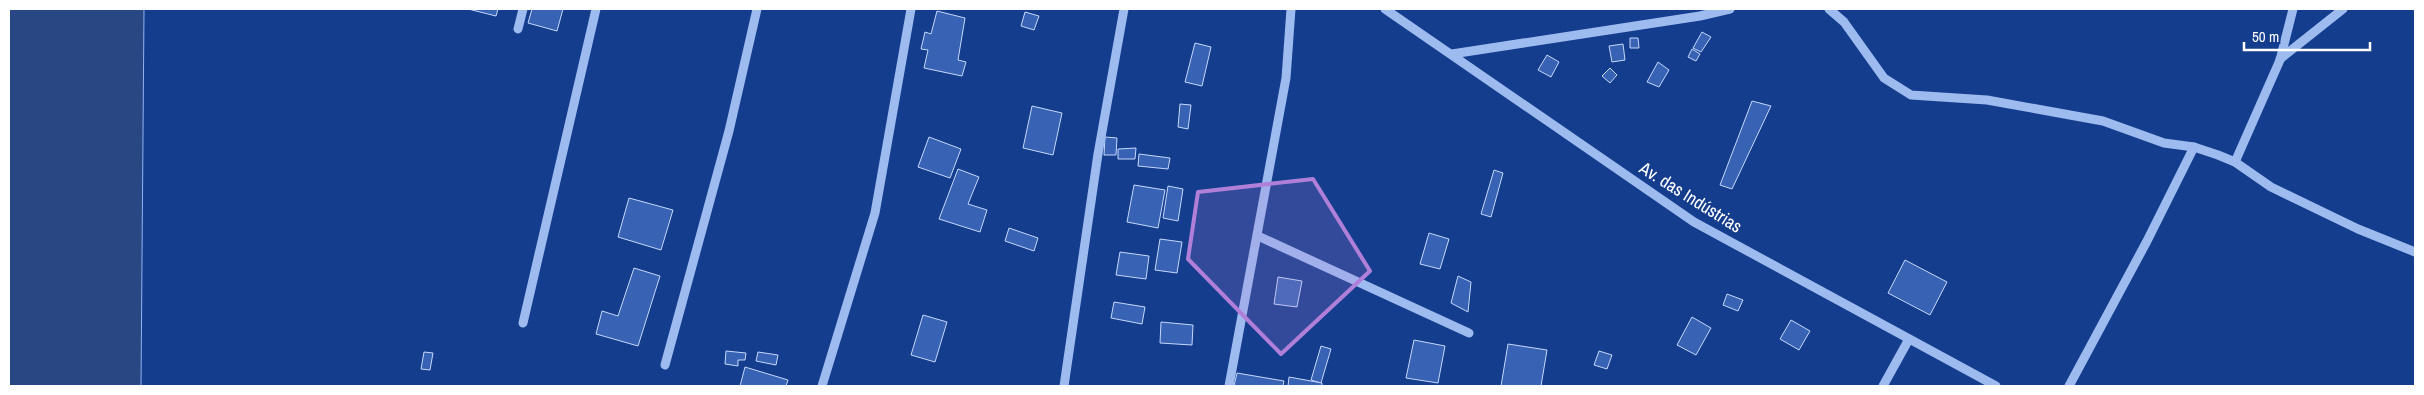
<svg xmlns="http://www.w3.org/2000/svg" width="2424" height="395" viewBox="0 0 2424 395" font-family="'Archivo Narrow',sans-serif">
<rect width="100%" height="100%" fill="#143d8d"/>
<path fill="#294783" stroke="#90b4f3" d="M9 9H144L141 386H9Z"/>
<g fill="#3863b4" stroke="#c5d8fc">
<path d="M468 9H498L496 16Z"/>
<path d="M532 9H563L557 31 528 23Z"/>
<path d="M937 11 965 18 958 60 966 62 962 76 924 68 928 50 921 49 925 32 931 34Z"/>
<path d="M1025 12 1039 16 1034 30 1021 26Z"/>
<path d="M1702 32 1711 37 1701 52 1693 48Z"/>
<path d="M1630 38H1638L1639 48H1630Z"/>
<path d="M1195 43 1211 47 1202 86 1185 82Z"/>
<path d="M1623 44 1625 60 1612 62 1609 46Z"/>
<path d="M1692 49 1700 54 1696 61 1688 57Z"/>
<path d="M1547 55 1559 62 1551 77 1538 70Z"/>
<path d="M1658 62 1669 70 1659 87 1647 82Z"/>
<path d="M1610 68 1617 75 1610 83 1602 76Z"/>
<path d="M1752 101 1771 106 1732 189 1720 185Z"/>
<path d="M1180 104 1191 105 1188 129 1178 127Z"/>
<path d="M1032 106 1062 113 1053 155 1023 148Z"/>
<path d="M929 137 961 149 950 178 918 167Z"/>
<path d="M1105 137 1117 138 1116 155H1104Z"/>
<path d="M1136 148 1135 159H1118V149Z"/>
<path d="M1139 154 1170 158 1168 169 1138 166Z"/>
<path d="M958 169 979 177 968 204 987 210 980 232 939 219Z"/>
<path d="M1494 170 1503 173 1491 217 1481 214Z"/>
<path d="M1134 185 1165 190 1158 228 1127 222Z"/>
<path d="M1168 186 1183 189 1178 221 1163 218Z"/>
<path d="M629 198 673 210 661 250 618 237Z"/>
<path d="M1009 228 1038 238 1034 251 1005 241Z"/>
<path d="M1429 233 1449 239 1440 269 1420 264Z"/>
<path d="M1160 239 1182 242 1177 273 1155 270Z"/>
<path d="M1120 252 1149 256 1146 279 1116 275Z"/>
<path d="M1905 260 1947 282 1930 315 1888 293Z"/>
<path d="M634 268 660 276 638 346 596 334 602 311 618 316Z"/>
<path d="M1458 276 1471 282 1468 312 1451 303Z"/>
<path d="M1278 277 1302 281 1297 307 1274 304Z"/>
<path d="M1727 294 1743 300 1738 311 1723 305Z"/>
<path d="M1114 302 1145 307 1142 324 1111 318Z"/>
<path d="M923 315 947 322 935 362 911 355Z"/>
<path d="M1692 317 1711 328 1696 355 1677 345Z"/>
<path d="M1791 320 1810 331 1799 350 1780 339Z"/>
<path d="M1161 322 1193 325 1192 345 1160 343Z"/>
<path d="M1414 340 1445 346 1438 383 1406 378Z"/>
<path d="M1508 344 1547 350 1541 386H1501Z"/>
<path d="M1321 346 1331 349 1321 383 1311 380Z"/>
<path d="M726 351 746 353 745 360H738V366L725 364Z"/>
<path d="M1599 351 1612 355 1607 369 1594 365Z"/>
<path d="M424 352 433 353 430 370 421 369Z"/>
<path d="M758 352 778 355 776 365 756 361Z"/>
<path d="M745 367 788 380 786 386H740Z"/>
<path d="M1237 373 1284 381 1283 386H1234Z"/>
<path d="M1289 377 1322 383V386H1288Z"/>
</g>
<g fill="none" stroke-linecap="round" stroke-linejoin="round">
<g stroke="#9ebbf0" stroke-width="9">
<path d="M1385 9 1694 222 1996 386"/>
<path d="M1829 9 1844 22 1884 78 1911 95 1987 100 2103 121 2164 143 2194 147 2218 155 2235 162 2271 187 2358 229 2415 252"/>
<path d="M518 29 523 9"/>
<path d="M1452 54 1700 16 1730 9"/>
<path d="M2280 59 2343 9"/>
<path d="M2235 162 2280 60 2293 9"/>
<path d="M1258 236 1469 333"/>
<path d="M523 323 596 9"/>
<path d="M665 365 729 131 757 9"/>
<path d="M822 386 875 213 911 9"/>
<path d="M1064 386 1098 154 1124 9"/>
<path d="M1229 386 1286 78 1291 9"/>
<path d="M1883 386 1909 339"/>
<path d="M2069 386 2147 241 2194 147"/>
</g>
</g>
<path fill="#b080d9" fill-opacity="0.2" stroke="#b080d9" stroke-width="4" stroke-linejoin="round" d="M1313 179 1370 271 1281 354 1188 259 1198 192Z"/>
<g text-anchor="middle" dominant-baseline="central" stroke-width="4" stroke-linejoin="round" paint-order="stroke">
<g font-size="18" fill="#fff" stroke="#143d8d">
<text transform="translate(1691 197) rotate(32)">Av. das Indústrias</text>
</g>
</g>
<rect width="2424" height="395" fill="none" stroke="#ffffff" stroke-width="20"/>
<path d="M2244 42v8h126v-8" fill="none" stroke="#ffffff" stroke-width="2.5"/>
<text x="2252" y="42" font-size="15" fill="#ffffff" stroke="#143d8d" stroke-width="4" paint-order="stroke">50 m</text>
</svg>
